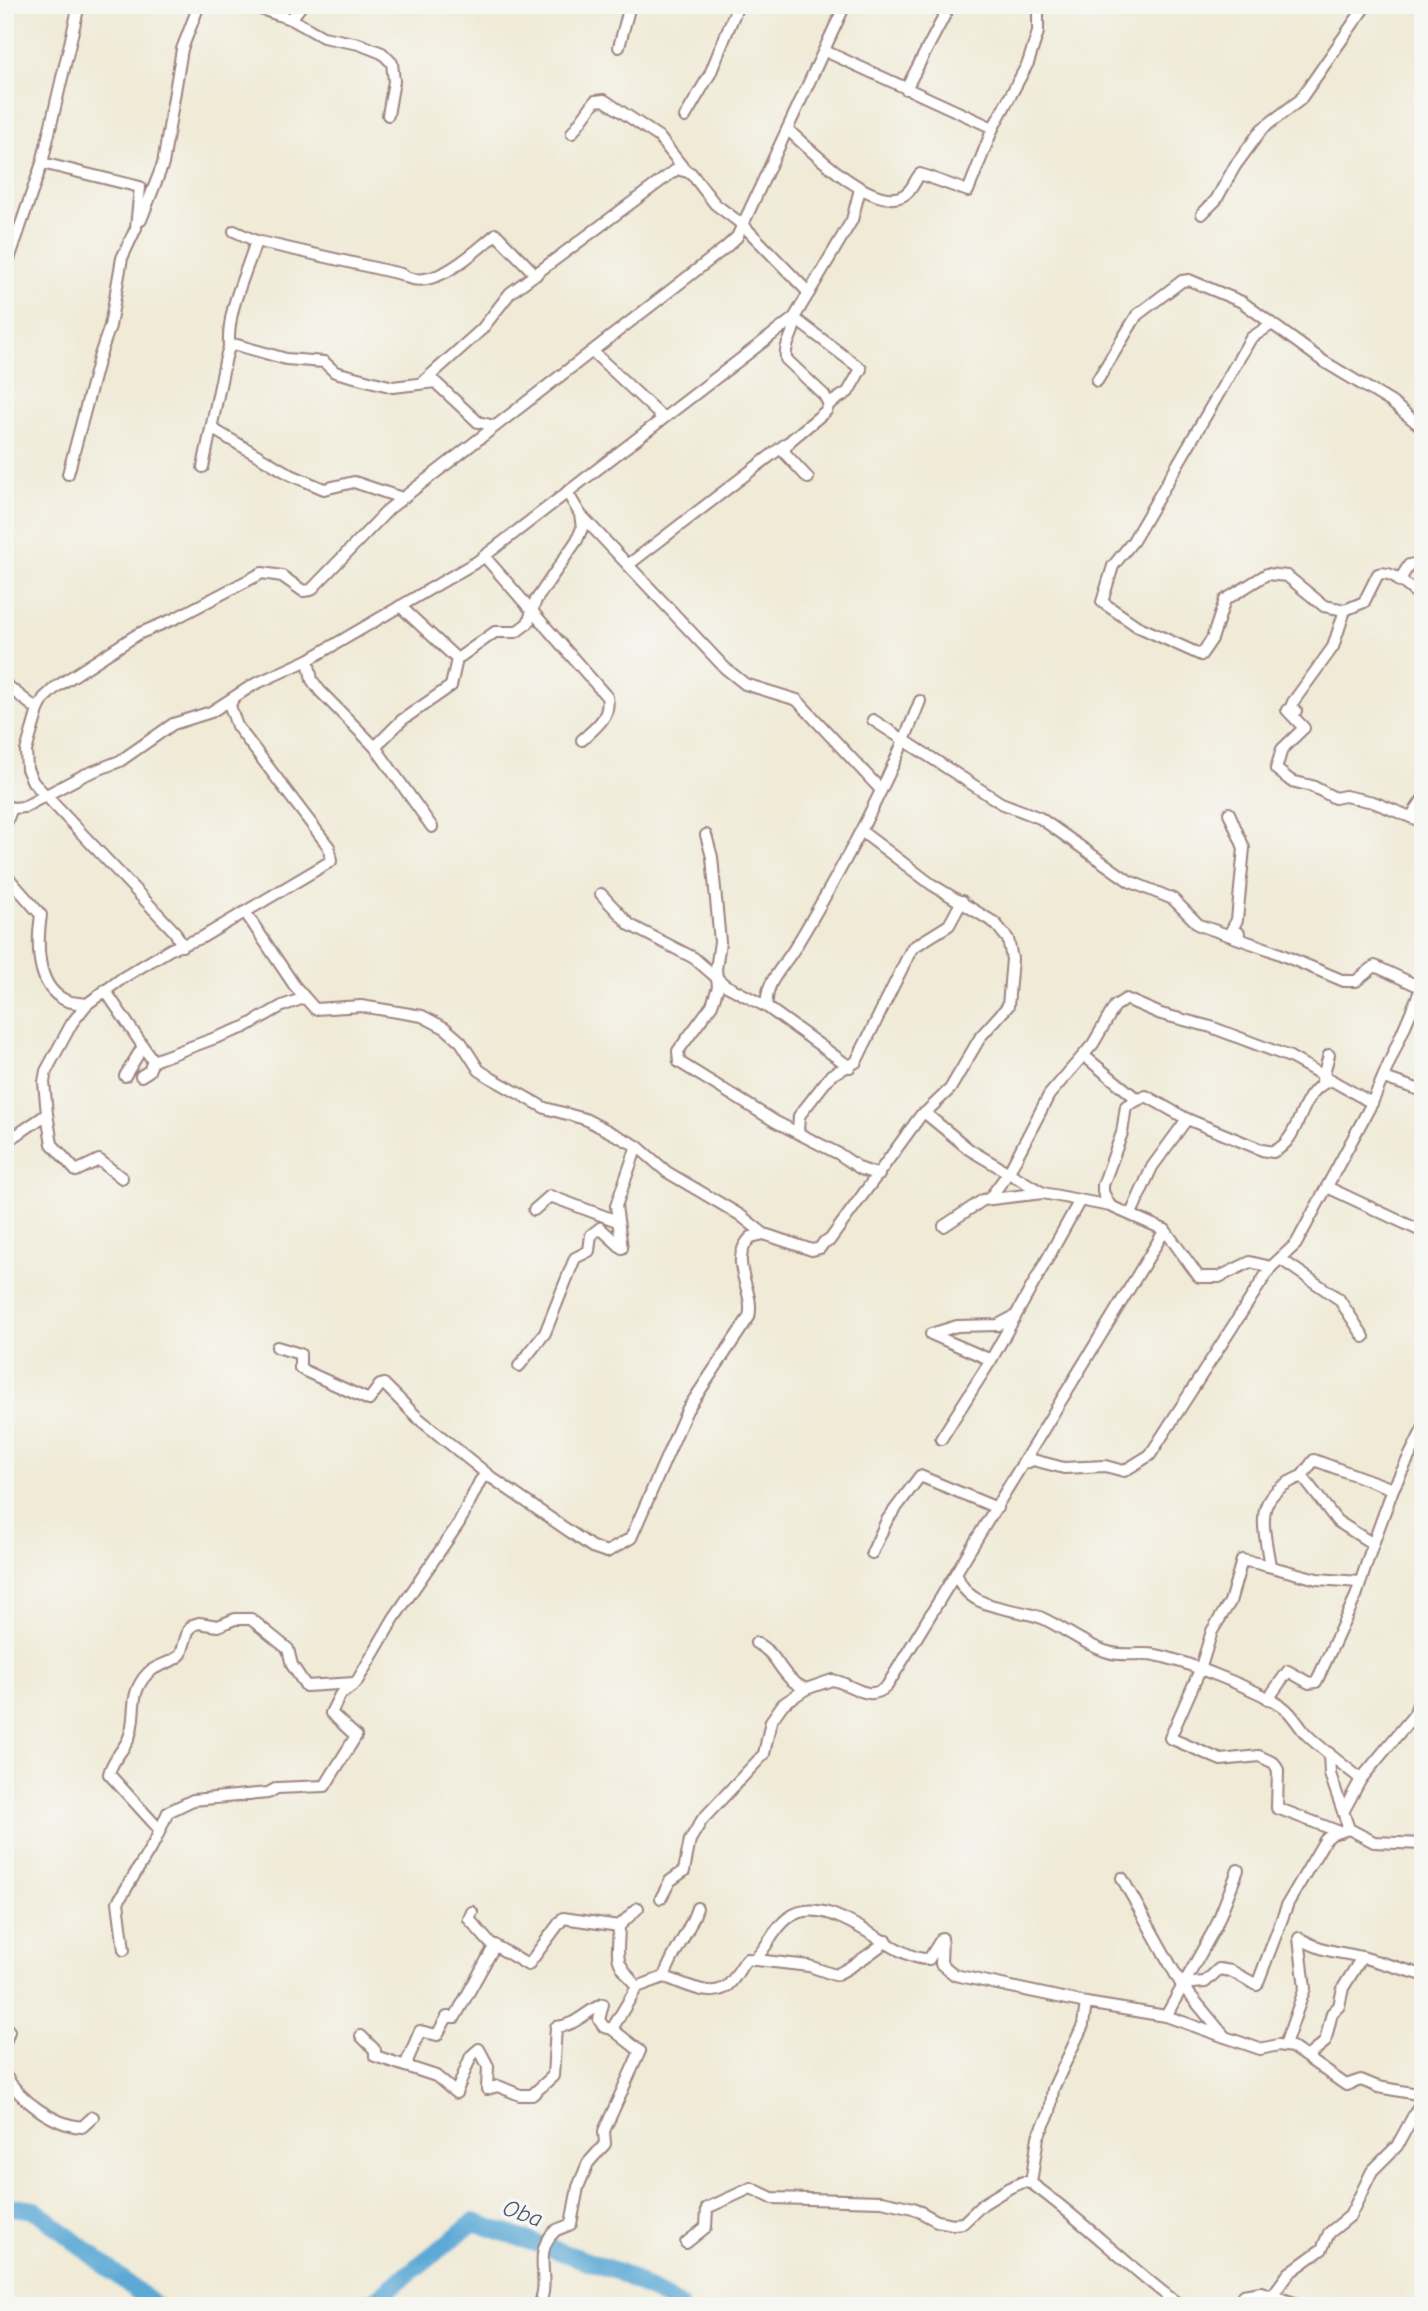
<svg xmlns="http://www.w3.org/2000/svg" width="1428" height="2311" viewBox="0 0 1428 2311" font-family="'Comic Neue',sans-serif">
<rect width="100%" height="100%" fill="#f6f6f2"/>
<filter id="ink" filterUnits="userSpaceOnUse"><feTurbulence type="fractalNoise" baseFrequency=".0143" numOctaves="2"/><feDisplacementMap in="SourceGraphic" scale="14" xChannelSelector="R" yChannelSelector="G"/><feConvolveMatrix kernelMatrix="1 2 1 2 8 2 1 2 1" color-interpolation-filters="sRGB"/></filter>
<filter id="wash" filterUnits="userSpaceOnUse"><feTurbulence type="fractalNoise" baseFrequency=".00686" numOctaves="4" result="noise"/><feDisplacementMap in="SourceGraphic" scale="28" xChannelSelector="R" yChannelSelector="G"/><feGaussianBlur stdDeviation="1.57" result="paint"/><feColorMatrix in="noise" values="0 0 0 0 0 0 0 0 0 0 0 0 0 0 0 0 0 1.4 0 .05"/><feComposite in="paint" operator="in"/></filter>
<g filter="url(#wash)">
<rect width="100%" height="100%" fill="#f0ead6"/>
<g fill="none" stroke-linecap="round" stroke-linejoin="round">
<g stroke="#5ba9d5" stroke-width="18">
<path d="M5 2206 35 2210 156 2306"/>
<path d="M367 2306 474 2222 619 2272 679 2306"/>
</g>
</g>
</g>
<g filter="url(#ink)">
<g fill="none" stroke-linecap="round" stroke-linejoin="round">
<defs>
<g id="street">
<path d="M249 5 291 19 323 37 359 44 382 53 392 63 394 81 388 115"/>
<path d="M291 19 302 5"/>
<path d="M619 47 630 5"/>
<path d="M825 51 993 128"/>
<path d="M906 89 950 5"/>
<path d="M685 117 710 74 738 5"/>
<path d="M788 130C811 150 873 213 904 195 913 190 914 181 920 174L968 191 993 128 1028 63 1038 32V5"/>
<path d="M572 133 595 101 604 100 659 137 685 170"/>
<path d="M42 163 140 187 136 228 122 258 110 326 99 358 68 474"/>
<path d="M1202 214 1216 200 1235 166 1262 129 1300 100 1366 5"/>
<path d="M141 220 163 164 182 49 199 5"/>
<path d="M234 231 256 241 401 274C431 295 474 252 496 234L536 275"/>
<path d="M5 271 42 163 79 5"/>
<path d="M794 318C797 333 783 343 786 359L824 395 829 404 826 411 791 440 783 451 808 478"/>
<path d="M794 318 861 369 848 392 829 404"/>
<path d="M1272 324 1251 338 1133 541 1113 566 1102 602 1137 626 1201 655 1212 639 1225 600 1267 574 1287 576 1324 606 1345 610 1364 602 1378 574C1395 569 1408 590 1423 597"/>
<path d="M229 347C227 309 245 277 256 241"/>
<path d="M593 352 662 417"/>
<path d="M1097 381 1137 315 1182 281 1189 280 1242 302 1323 361 1391 402 1423 428"/>
<path d="M422 383 482 329 510 293 677 169 691 173 715 204 743 225 809 293"/>
<path d="M211 428 291 475 324 489 354 482 402 498"/>
<path d="M203 467 226 357 229 347 237 345 286 359 324 362 335 372 393 387 435 382 478 422 495 426"/>
<path d="M580 514 725 668 745 684 797 700 881 790"/>
<path d="M484 556 607 697C611 717 596 727 582 740"/>
<path d="M628 565 787 443"/>
<path d="M1399 581 1409 565 1423 562"/>
<path d="M400 606 457 659"/>
<path d="M1345 610 1333 647 1293 702 1291 707 1296 711 1287 710 1304 728 1282 749 1276 769 1291 781 1312 786 1335 798 1345 796 1373 802 1423 822"/>
<path d="M308 660 312 680 320 691 375 747 432 827"/>
<path d="M5 684 38 710"/>
<path d="M873 720 1001 803 1040 818 1129 881 1173 899 1199 925 1268 949 1344 981H1356L1375 966 1420 987"/>
<path d="M375 747 402 720 451 686 457 659 495 632H516L528 623 536 600 577 540 582 528 580 514 567 492"/>
<path d="M5 805 12 808 24 807 84 775 120 761 173 724 211 712 253 685 308 660 478 561 794 318 852 220 860 189"/>
<path d="M1229 813 1244 848 1237 920 1231 931 1239 933"/>
<path d="M1411 817 1423 799"/>
<path d="M5 826 12 808"/>
<path d="M861 831 931 884 995 923 1008 939 1012 959 1008 1006 981 1036 950 1089 925 1113"/>
<path d="M706 835 712 857 720 942 716 969 718 987 712 1005 678 1051 679 1062 776 1122 839 1154 861 1169 879 1175"/>
<path d="M5 874 41 915C37 941 35 986 65 1000 71 1003 80 1003 87 1004"/>
<path d="M601 894 630 925 694 958 725 985 767 1007 850 1067"/>
<path d="M245 912 294 985 315 1009 361 1006 422 1016 445 1028 461 1042 479 1070 491 1078 545 1108 585 1119 637 1146 667 1172 740 1215 764 1234 812 1250 820 1248 824 1242 829 1241 921 1115 925 1113 970 1150 1043 1193 1110 1206 1165 1230"/>
<path d="M182 946 175 932 33 782 27 769 26 751 38 710 44 698 56 687 138 634 176 618 262 573 282 576 303 591 311 590 390 508 725 248 737 237 845 5"/>
<path d="M105 990 153 1061"/>
<path d="M767 1007C764 982 784 967 796 946 843 868 887 787 920 701"/>
<path d="M1088 1059 1137 1099"/>
<path d="M125 1076 142 1048"/>
<path d="M141 1076 149 1071 153 1061 245 1027 282 1006 304 998"/>
<path d="M1384 1078 1423 1091"/>
<path d="M1322 1080 1329 1055"/>
<path d="M47 1114 52 1144 76 1171 99 1160 122 1178"/>
<path d="M798 1131 799 1116 831 1075 856 1062 912 948 949 925 962 901"/>
<path d="M5 1143 47 1114 44 1082 46 1071 72 1023 87 1004 124 977 171 949 201 938 331 861 329 847 237 726 230 706 233 698"/>
<path d="M1327 1187 1423 1232"/>
<path d="M989 1199 1009 1172 1049 1095 1093 1044 1115 1006 1126 999 1161 1014 1211 1027 1290 1057 1372 1103"/>
<path d="M1110 1206 1103 1192V1185L1122 1133 1126 1106 1146 1096 1187 1119 1262 1150 1273 1152C1304 1138 1297 1090 1332 1080"/>
<path d="M534 1210 550 1196 617 1221"/>
<path d="M1131 1214 1152 1167 1187 1119"/>
<path d="M944 1226 983 1200 1043 1193"/>
<path d="M1282 1260 1339 1299 1364 1337"/>
<path d="M277 1347 300 1354V1368L305 1371 369 1400 380 1385 384 1384 418 1418 492 1478 592 1547 607 1552 631 1538 687 1410 749 1317C756 1290 726 1262 751 1237L764 1234"/>
<path d="M991 1360 931 1334 957 1326 998 1325 1013 1317"/>
<path d="M519 1366 545 1333 575 1258 589 1251 591 1235 600 1228 622 1248 616 1206 637 1146"/>
<path d="M941 1439 991 1360 1079 1202"/>
<path d="M1024 1464 1033 1460 1064 1468 1105 1466 1124 1471 1150 1455 1271 1267"/>
<path d="M1302 1476 1314 1460 1393 1489"/>
<path d="M872 1553 887 1520 920 1476 997 1508"/>
<path d="M1264 1565 1317 1579 1360 1582"/>
<path d="M957 1575C969 1612 1012 1606 1042 1618 1064 1628 1085 1645 1108 1652 1123 1657 1140 1652 1155 1655 1180 1659 1263 1692 1283 1707 1293 1714 1299 1727 1307 1735 1324 1751 1343 1765 1361 1779"/>
<path d="M756 1643C781 1655 777 1676 806 1689"/>
<path d="M1268 1699 1288 1671 1309 1683 1316 1682 1319 1676 1356 1596 1373 1544"/>
<path d="M1329 1753 1330 1774 1349 1829 1374 1842 1423 1844"/>
<path d="M1343 1812 1361 1779 1414 1715 1423 1690"/>
<path d="M159 1829 109 1774C112 1760 122 1752 128 1740 139 1716 126 1696 148 1673 157 1664 172 1664 181 1654L188 1631 193 1625 199 1623 218 1626 235 1619H251L288 1649 292 1665 306 1686 354 1683"/>
<path d="M1340 1832 1277 1808 1278 1770 1274 1763 1259 1756 1221 1760 1170 1738 1200 1670 1212 1631 1230 1602 1242 1560 1270 1566C1263 1521 1252 1496 1302 1476L1337 1521 1373 1544 1393 1489 1423 1429"/>
<path d="M1122 1878 1181 1984 1225 2037 1260 2049 1278 2045 1292 2047 1346 2085 1361 2080 1378 2087 1423 2095"/>
<path d="M661 1898 670 1881 684 1871 690 1840 702 1820 764 1754 771 1721 783 1704 806 1689 832 1680C852 1683 868 1704 887 1686L1165 1230 1199 1277H1219L1250 1262 1271 1267 1296 1244 1372 1103 1423 984"/>
<path d="M472 1912 469 1919 489 1942 528 1965 563 1918 619 1926"/>
<path d="M124 1950 118 1902 155 1841 168 1812 193 1800 268 1793 277 1788 325 1786 356 1736 331 1713 340 1695 356 1683 394 1618 459 1523 480 1481 484 1476 492 1478"/>
<path d="M754 1960C768 1947 773 1929 788 1918 830 1887 894 1962 929 1959L942 1938 941 1964 955 1975 1086 2003"/>
<path d="M664 1977C683 1982 715 2003 731 1982 737 1975 741 1966 747 1959L809 1966 835 1975C852 1968 872 1952 887 1941"/>
<path d="M1181 1984 1205 1982 1219 1969 1231 1971 1257 1985 1288 1903 1325 1840 1332 1834 1349 1829"/>
<path d="M637 1987C613 1957 618 1963 619 1926L638 1908"/>
<path d="M1166 2016 1216 1926 1238 1870"/>
<path d="M5 2026 9 2031 5 2043"/>
<path d="M612 2029 637 1987 664 1977C673 1952 689 1933 697 1908"/>
<path d="M361 2036 375 2050V2056L436 2076 456 2093 471 2056 479 2049 488 2066 487 2089 498 2086 520 2095H532L553 2076 556 2027C575 2026 585 2012 603 2004L599 2020 604 2027 612 2029 640 2051 604 2131 605 2144 588 2163 578 2187 571 2224C566 2227 559 2228 555 2231 530 2254 553 2281 538 2306"/>
<path d="M1285 2045 1305 1988 1299 1938C1323 1952 1336 1951 1362 1957"/>
<path d="M1308 2056 1325 2042 1332 2013 1339 2006 1343 1988 1362 1957 1423 1975"/>
<path d="M405 2066 420 2031 437 2035 447 2017H455L495 1945"/>
<path d="M5 2075C20 2100 54 2125 82 2127L93 2117"/>
<path d="M1031 2183C1084 2221 1129 2268 1181 2306"/>
<path d="M686 2243 706 2227 707 2208 751 2188 772 2198 882 2201 913 2208 937 2221 953 2224 963 2223 983 2204 1009 2188 1023 2182 1031 2183 1038 2137 1050 2112 1053 2089 1083 2025 1086 2003 1166 2016 1225 2037"/>
<path d="M1272 2296 1289 2273 1322 2249 1329 2233 1350 2216 1372 2171 1397 2146 1423 2098"/>
<path d="M1235 2306 1243 2295 1261 2292 1304 2306"/>
</g>
</defs>
<use href="#street" stroke="#9d8480" stroke-width="14"/>
<use href="#street" stroke="#fff" stroke-width="10"/>
</g>
</g>
<g text-anchor="middle" dominant-baseline="central" stroke-width="7" stroke-linejoin="round" paint-order="stroke">
<g font-size="24" font-style="italic" fill="#51566f" stroke="#f6f6f2">
<text transform="translate(523 2213) rotate(19)">Oba</text>
</g>
</g>
<rect width="1428" height="2311" fill="none" stroke="#f6f6f2" stroke-width="28"/>
</svg>
